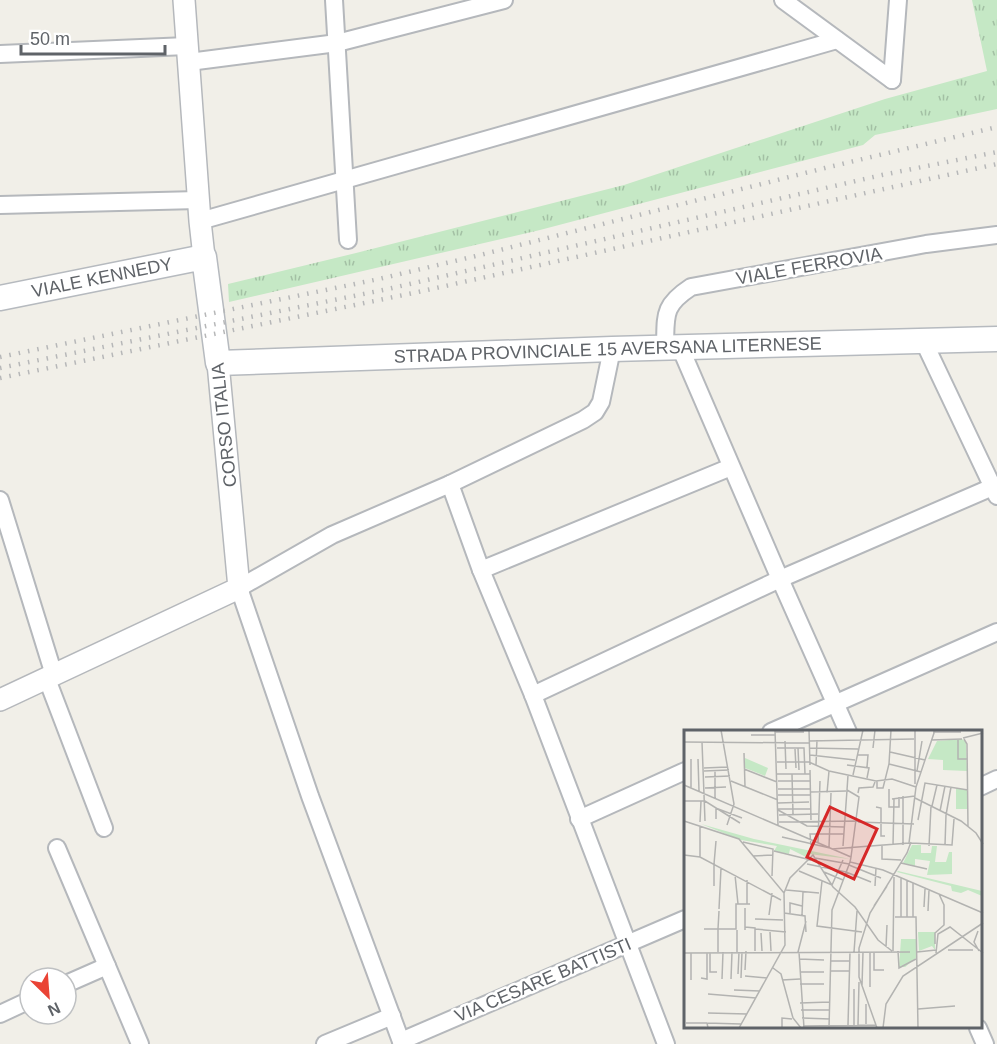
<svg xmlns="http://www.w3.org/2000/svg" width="997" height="1044" viewBox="0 0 997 1044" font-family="Helvetica,sans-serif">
<defs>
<pattern id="grass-tufts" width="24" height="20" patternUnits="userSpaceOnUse" patternTransform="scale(1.5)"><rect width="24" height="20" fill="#c5e8c5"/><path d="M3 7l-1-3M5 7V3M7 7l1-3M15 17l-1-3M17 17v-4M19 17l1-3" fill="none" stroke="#a3c0a4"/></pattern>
</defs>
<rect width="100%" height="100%" fill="#f1efe8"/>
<path fill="url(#grass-tufts)" d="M972 0H997V109L875 135 863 145 540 230 229 302 228 284 356 253 624 185 885 99 987 71Z"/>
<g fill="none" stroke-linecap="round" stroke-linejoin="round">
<defs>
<g id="minor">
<path d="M334 0 348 240"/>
<path d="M783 0 892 80"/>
<path d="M0 54 187 46"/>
<path d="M189 62 337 43 504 0"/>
<path d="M892 80 898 0"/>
<path d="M0 205 198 200"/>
<path d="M200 221 837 40"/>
<path d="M923 340 997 496"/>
<path d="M665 347C666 316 662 306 691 287L926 244 997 235"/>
<path d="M680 347 780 579 848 732"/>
<path d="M450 484 481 570 533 695 666 1044"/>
<path d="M0 500 54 675"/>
<path d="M481 570 731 467"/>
<path d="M47 679 104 828"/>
<path d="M533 695 780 579 997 485"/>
<path d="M771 732 997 632"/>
<path d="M980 787 997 779"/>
<path d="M579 819 685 771"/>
<path d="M57 848 140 1044"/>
<path d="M66 984 107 966"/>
<path d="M0 1014 30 1000"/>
<path d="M978 1028 985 1044"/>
<path d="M401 1041 685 919"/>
<path d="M325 1044 392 1016"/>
<path d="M402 1044 310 796 239 588 332 535 450 484 583 420 595 412 601 402 612 349"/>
</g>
<g id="tertiary">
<path d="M184 0 200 221 204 257"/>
<path d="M0 700 239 588 218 363"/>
</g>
<g id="secondary">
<path id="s1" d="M0 298 204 257 218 363 612 349 997 339"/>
</g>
</defs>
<use href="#minor" stroke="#b5b8bc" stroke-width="20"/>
<use href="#tertiary" stroke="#b5b8bc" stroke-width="24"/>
<use href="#secondary" stroke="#b6babf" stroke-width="27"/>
<use href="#minor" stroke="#fff" stroke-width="16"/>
<use href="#tertiary" stroke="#fff" stroke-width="21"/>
<use href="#secondary" stroke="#fff" stroke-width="24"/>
<g stroke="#b6b7b8" stroke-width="4.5" stroke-dasharray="1.5 8" stroke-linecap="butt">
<path d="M0 357 379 279 480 255 825 168 997 127"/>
<path d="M0 368 388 289 882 175 997 152"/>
<path d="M0 378 418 292 997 164"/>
</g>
</g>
<g text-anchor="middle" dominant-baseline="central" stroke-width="5" stroke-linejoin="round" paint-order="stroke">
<g font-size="18" fill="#5f6368" stroke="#fff">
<text transform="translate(809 266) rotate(-10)">VIALE FERROVIA</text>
<text stroke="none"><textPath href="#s1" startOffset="104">VIALE KENNEDY</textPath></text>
<text stroke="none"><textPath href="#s1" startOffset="705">STRADA PROVINCIALE 15 AVERSANA LITERNESE</textPath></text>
<text transform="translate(224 425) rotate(-96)">CORSO ITALIA</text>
<text transform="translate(543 980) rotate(-23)">VIA CESARE BATTISTI</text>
</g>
</g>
<g transform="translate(684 730)">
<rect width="298" height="298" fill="#f1efe8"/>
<path d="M278 9 282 12 283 41 259 40V30L244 29 253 11ZM61 28 84 38 81 46 61 38ZM17 94 70 109 166 129 125 124 124 128 106 119 105 124 90 121 93 116 57 110ZM228 115H237V123H247L248 116H253L251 132H262L265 122H268V144L243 145 246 131 231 129V136L219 133ZM213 142 214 141 298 161V166L284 160 277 163 268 161 267 156Z" fill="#c5e8c5"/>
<path d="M234 202H251V220L248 216 235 221ZM217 209H232V228L221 237H215Z" fill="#c5e8c5"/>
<path d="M272 58 283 60 284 79H272Z" fill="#c5e8c5"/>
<path fill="none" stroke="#b3b3b1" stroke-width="1.5" d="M37 0 50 74 43 95M91 0 94 95M125 0 126 35M231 0V54M91 2H120M249 2H277M67 5H91M279 8 299 3M274 9V29H283M280 9 283 14 284 97M247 10 278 9M101 11 102 39M125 11 230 9M0 12 125 13M18 12 21 91M93 18H120L121 44M114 18 115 40M125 18 174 19M189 18 191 0M111 19 112 38M206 22 241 30M60 23 61 56M126 25 171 30M174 25H184L183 37M7 29V58M14 29 15 61M93 32H125L145 41 192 51 208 49 232 57M205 34 237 42M132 35 133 10M163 35 185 38 183 48M20 38 43 37M60 39 93 52M126 40 127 90M20 41 45 40M31 41V68M233 41 238 11M93 44H126M108 44 109 84M164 45 163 60 175 67 167 127M169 45 179 0M21 47 46 46M47 51 94 70M94 51H126M193 51V58H199L205 34 207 0M0 55 167 127 166 132 199 140 299 183M21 58 42 57M94 59H126M205 59V77H215V67M126 62 162 61M143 63 145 41M174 63 175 58 189 57 191 52M94 65H126M231 68 277 91 292 103 299 114M208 69 231 66M0 71H21L56 93M94 73 125 72M248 76 253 55M192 77 197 78V106H201M94 79H127M94 80 123 96 160 97M256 81 261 56M95 85 134 84M262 85 267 57M32 89V78L58 88M234 90 241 53 284 60M0 91 55 109 100 163 101 215 55 298M16 92 17 71M95 92 174 91M174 92 230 94M16 96V127M98 107 146 118M59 112 89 119 88 146M134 112 136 51M227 113 268 115 270 89M127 115 126 104H160M209 115 210 69M219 115V66M261 115 262 85M159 116 163 60M198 116V129L217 130M245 116 247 76M145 117 147 63M148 119 225 113 232 57 251 0M90 121 127 130M0 125 16 127 97 170M69 126 89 125M131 128 165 134M217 133 243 139M30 134 32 111M123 134 162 142M165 135 197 148M115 141 148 155 159 130M140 142 159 150M162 142 187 152M51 145 54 174M217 148V187M138 151 133 196 178 202M30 156V134M191 156 192 138M102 160 135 163M100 163 106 148 129 125 149 157 171 177 194 210 208 221M63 174V150M190 176 203 156M240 177 241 159M61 178V200M35 179 37 138M244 181 245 160M100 183 121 186 122 202M106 183V173L118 176M85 185 88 163M118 185 119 162M211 187H232L234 298M223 187V151M229 187V153M71 189 99 190M61 197 71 198V221M20 199H34L35 181M71 199 102 202M53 200V222M294 201 290 212 295 221M86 202 87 221M77 203 78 221M251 214V203L260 195V175L255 164M202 217 203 195M264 220H289M209 221 210 147M214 221 215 238 232 229M34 222V199H52V174H66M114 222 122 191M115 222 120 298M170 222 173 181M186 222V257M190 222V240H200M233 222 252 220M0 223 226 222M26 223V242H33M252 223 254 204 266 197 299 223M115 229 140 230M147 231H166M89 238 97 244 109 288 117 298M61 240 62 221M147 241H166M116 242H140M54 244 55 222M61 246 83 248M17 248 23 249V223M57 248 58 222M38 249 39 222M47 249 48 222M7 250V223M98 250 116 249M116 254H140M178 256 179 222M170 259V295M50 260 76 261M24 264 72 268M116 273 146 272M234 279 271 276M117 280H145M24 283 63 284M118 288 146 289M2 293H23M182 294V274M164 295 166 222M174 295 175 252M119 296 192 295M24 298 23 293 57 294M98 298V288L108 289M145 298 148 180 166 132M193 298 175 247V218L186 183 223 123 227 112M199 298 202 274 219 246 299 193"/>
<path fill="#d62828" fill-opacity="0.15" stroke="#d62828" stroke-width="3" d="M146 77 193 99 170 149 123 127Z"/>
<rect width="298" height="298" fill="none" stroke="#5f6368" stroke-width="3"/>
</g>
<g transform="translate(48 996) rotate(155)"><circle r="28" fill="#ffffff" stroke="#bfc1c3" stroke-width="1.5"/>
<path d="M0-4.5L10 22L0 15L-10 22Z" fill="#ea4335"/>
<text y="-9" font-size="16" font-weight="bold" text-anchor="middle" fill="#5f6368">N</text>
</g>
<path d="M21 45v9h144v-9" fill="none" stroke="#5f6368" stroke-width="3"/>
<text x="30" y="45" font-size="18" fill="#5f6368" stroke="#ffffff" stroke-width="4.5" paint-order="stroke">50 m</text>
</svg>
